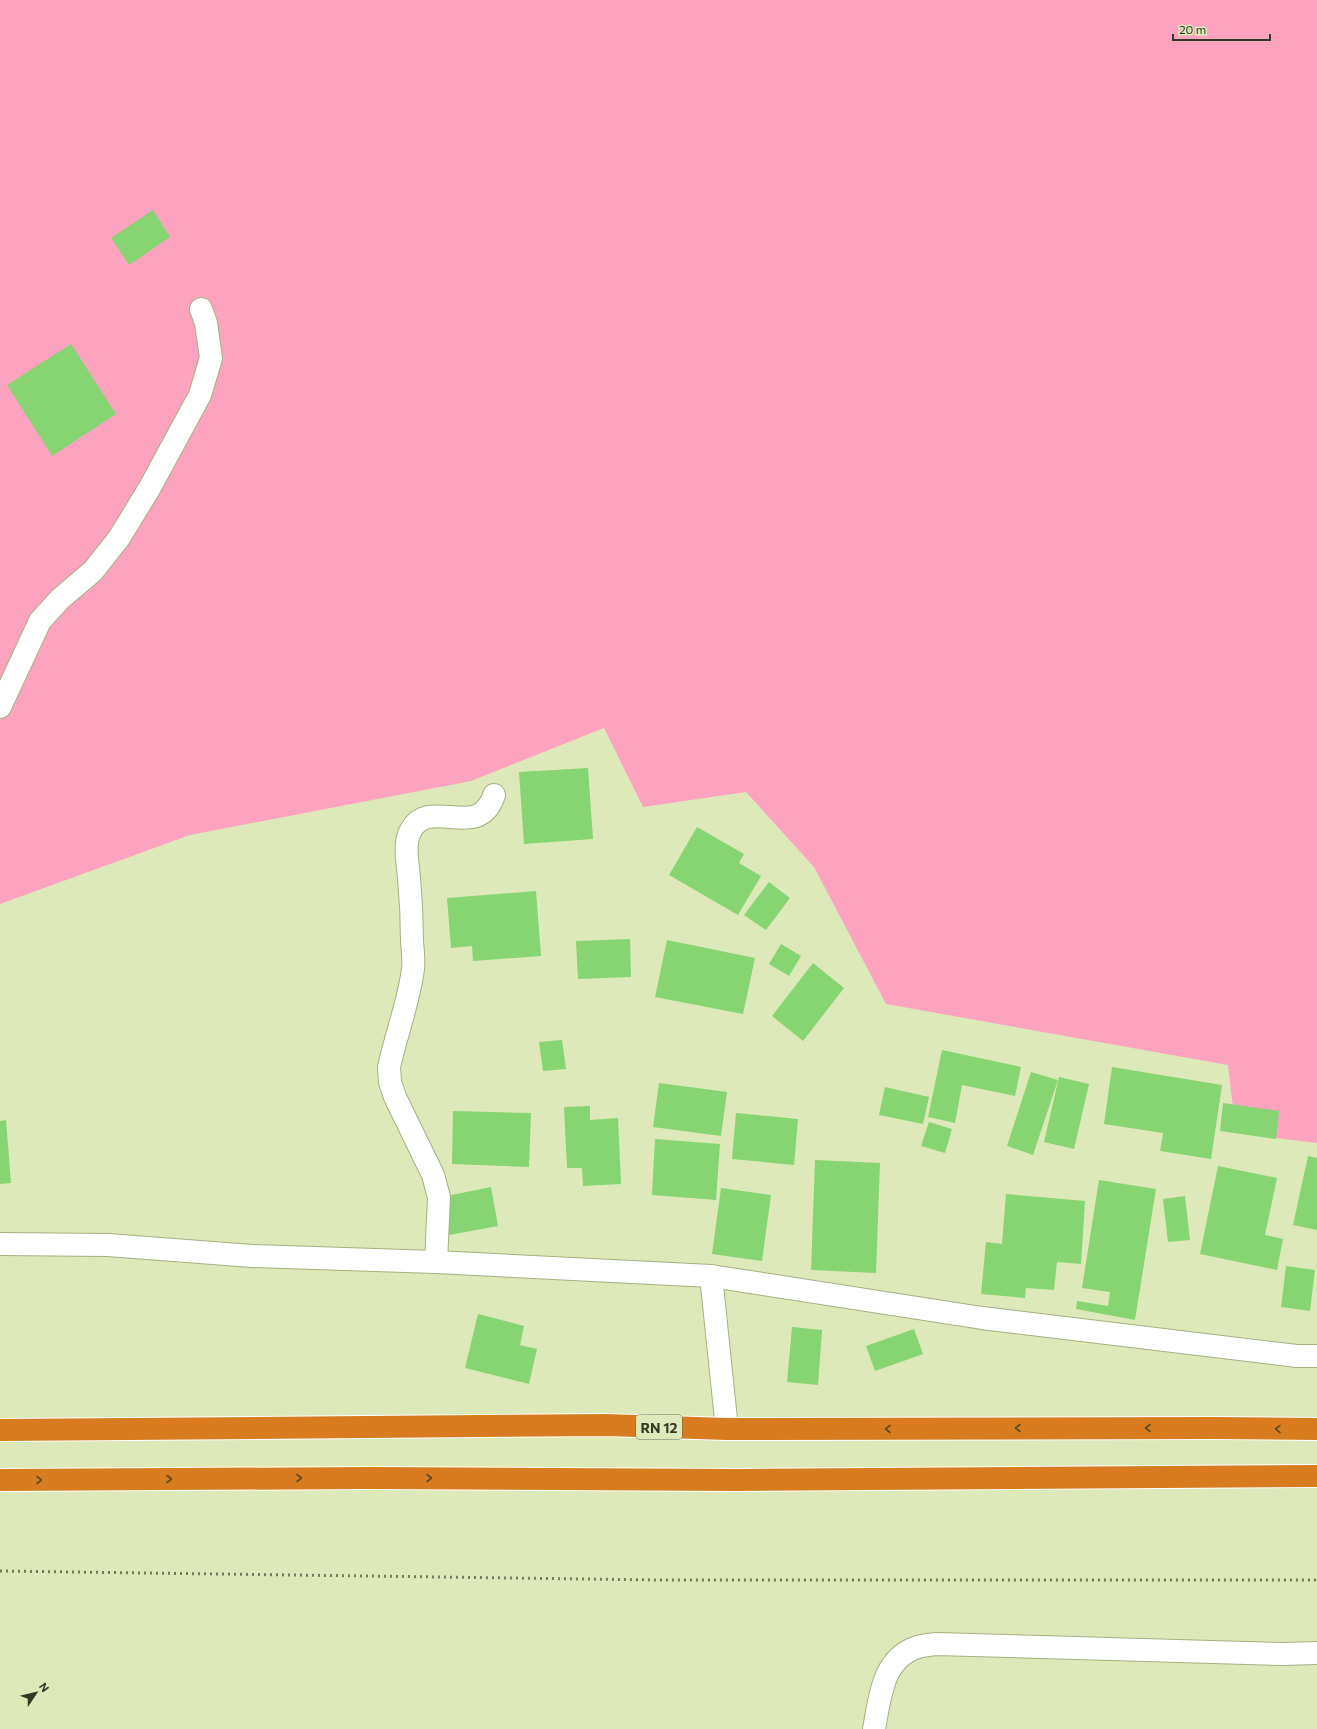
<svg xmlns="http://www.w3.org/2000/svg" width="1317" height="1729" viewBox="0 0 1317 1729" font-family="Commissioner,sans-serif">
<rect width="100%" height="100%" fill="#dde9b8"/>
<path fill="#fda3c0" d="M0 0H1317V1143L1236 1133 1228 1065 886 1004 814 867 746 792 643 807 604 728 471 781 190 835 0 904Z"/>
<g fill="#87d472">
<path d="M153 210 170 237 129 265 111 238Z"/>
<path d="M71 344 116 414 52 456 7 385Z"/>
<path d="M588 768 593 839 524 844 519 772Z"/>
<path d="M697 827 744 854 739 863 761 876 738 915 669 875Z"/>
<path d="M769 882 790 898 766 930 744 915Z"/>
<path d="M536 891 541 956 473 961 472 946 451 948 447 898Z"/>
<path d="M630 939 631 977 578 979 576 941Z"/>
<path d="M667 940 755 958 743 1014 655 997Z"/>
<path d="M781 944 801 956 789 976 769 964Z"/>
<path d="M813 963 844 988 803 1041 772 1016Z"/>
<path d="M562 1040 566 1069 543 1071 539 1042Z"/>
<path d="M942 1050 1021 1067 1015 1096 962 1085 955 1123 928 1117Z"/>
<path d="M1112 1067 1222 1085 1211 1159 1160 1151 1163 1133 1104 1124Z"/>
<path d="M1031 1072 1058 1080 1033 1155 1007 1146Z"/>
<path d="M1059 1077 1089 1084 1074 1149 1044 1142Z"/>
<path d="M659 1083 727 1092 721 1136 653 1127Z"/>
<path d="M885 1087 929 1097 923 1124 879 1115Z"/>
<path d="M1223 1103 1279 1111 1276 1139 1220 1131Z"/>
<path d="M590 1106V1120L618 1118 621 1184 583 1186 582 1168H567L564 1107Z"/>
<path d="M453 1111 531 1113 529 1167 452 1164Z"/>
<path d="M736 1113 798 1119 794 1165 732 1159Z"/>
<path d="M6 1120 11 1183 0 1184V1121Z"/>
<path d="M929 1122 952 1129 945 1153 921 1146Z"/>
<path d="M655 1139 720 1144 716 1200 652 1195Z"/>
<path d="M1308 1156 1317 1158V1230L1293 1225Z"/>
<path d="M815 1160 880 1163 876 1273 811 1270Z"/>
<path d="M1218 1166 1277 1178 1265 1235 1283 1239 1277 1270 1200 1254Z"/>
<path d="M1099 1180 1156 1189 1135 1320 1076 1309 1077 1301 1108 1306 1110 1292 1082 1288Z"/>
<path d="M491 1187 498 1226 449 1235 442 1197Z"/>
<path d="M721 1188 771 1195 762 1261 712 1254Z"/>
<path d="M1006 1194 1085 1201 1081 1264 1057 1262 1054 1290 1026 1288 1025 1298 981 1294 986 1242 1002 1244Z"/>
<path d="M1185 1196 1190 1240 1168 1242 1163 1199Z"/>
<path d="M1286 1266 1315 1270 1310 1311 1281 1307Z"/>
<path d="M478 1314 524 1326 520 1345 537 1349 529 1384 465 1368Z"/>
<path d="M792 1327 822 1330 818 1385 787 1382Z"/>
<path d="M914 1329 923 1354 875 1371 866 1346Z"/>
</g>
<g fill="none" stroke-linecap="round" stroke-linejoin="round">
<defs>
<g id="street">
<path d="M0 707 40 621 60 599 93 571 119 538 149 489 200 395 211 358 206 323 201 309"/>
<path d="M0 1244 108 1245 252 1256 436 1262 711 1276 982 1318 1297 1356H1317"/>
<path d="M436 1262 439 1197 433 1175 395 1097 390 1082 389 1067C396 1035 409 1001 413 969 414 960 413 951 412 942 412 921 411 899 409 878 408 863 403 844 411 830 430 796 479 842 494 795"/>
<path d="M711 1276 727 1429"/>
<path d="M874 1729C880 1698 882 1658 918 1647 924 1645 930 1645 936 1644L1282 1654 1317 1653"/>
</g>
<g id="highway">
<path d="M0 1430 606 1425 727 1429 1215 1428 1317 1429"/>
<path d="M0 1480 371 1478 737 1480 1317 1476"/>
</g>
</defs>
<use href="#street" stroke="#a5b081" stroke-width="24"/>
<use href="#highway" stroke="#fff" stroke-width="24"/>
<use href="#street" stroke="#fff" stroke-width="22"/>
<use href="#highway" stroke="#d87c1f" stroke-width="22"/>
<path stroke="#737a5c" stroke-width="3" stroke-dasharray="2 4" stroke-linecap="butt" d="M0 1571 658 1580H1317"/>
</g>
<defs><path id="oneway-chevron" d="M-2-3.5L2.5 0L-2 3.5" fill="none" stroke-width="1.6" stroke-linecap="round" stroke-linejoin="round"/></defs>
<g stroke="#5d4a24">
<use href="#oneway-chevron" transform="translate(1018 1428) rotate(180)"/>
<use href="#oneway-chevron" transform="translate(1148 1428) rotate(180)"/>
<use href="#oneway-chevron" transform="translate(888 1429) rotate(180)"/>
<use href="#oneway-chevron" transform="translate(1278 1429) rotate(-179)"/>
<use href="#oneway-chevron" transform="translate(299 1478)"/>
<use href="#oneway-chevron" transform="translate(429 1478)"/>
<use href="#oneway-chevron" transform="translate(169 1479)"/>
<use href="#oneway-chevron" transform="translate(39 1480)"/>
</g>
<g text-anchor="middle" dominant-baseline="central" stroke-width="4" stroke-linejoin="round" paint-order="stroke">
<rect fill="#dde9b8" stroke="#676e51" stroke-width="1" x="636" y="1415" width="46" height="24" rx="3"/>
<g font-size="14" font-weight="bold" fill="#343925">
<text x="659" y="1427">RN 12</text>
</g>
</g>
<g transform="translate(36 1693) rotate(55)" stroke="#dde9b8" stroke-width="3" paint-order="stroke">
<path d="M0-3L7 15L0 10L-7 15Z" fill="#343925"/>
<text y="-6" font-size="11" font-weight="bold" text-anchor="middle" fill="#343925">N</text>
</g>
<path d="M1173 34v6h97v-6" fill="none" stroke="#343925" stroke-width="2"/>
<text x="1179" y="34" font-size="12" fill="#343925" stroke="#dde9b8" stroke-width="3" paint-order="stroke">20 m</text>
</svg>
